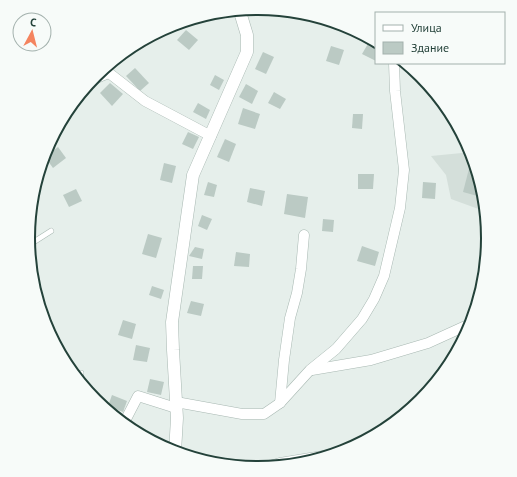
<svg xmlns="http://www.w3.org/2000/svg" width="517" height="477" viewBox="0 0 517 477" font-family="'PT Sans',sans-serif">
<rect width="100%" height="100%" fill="#e6efeb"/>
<path fill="#d4dfda" d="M472 152 484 211 451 199 446 175 431 156Z"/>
<g fill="#bbcac4">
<path d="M186 30 198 40 189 50 177 40Z"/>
<path d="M369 42 376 46V61L362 54Z"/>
<path d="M331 46 344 50 339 65 326 61Z"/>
<path d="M263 52 274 57 266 74 255 69Z"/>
<path d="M135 68 149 83 140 91 126 76Z"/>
<path d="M215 75 224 80 219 90 210 85Z"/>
<path d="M110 83 123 94 112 106 100 93Z"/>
<path d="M246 84 258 91 252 104 239 97Z"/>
<path d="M274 92 286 99 280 109 268 103Z"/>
<path d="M198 103 210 110 206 119 193 112Z"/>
<path d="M243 108 260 114 255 129 238 124Z"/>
<path d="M353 114H363L362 129 352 128Z"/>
<path d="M188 132 199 137 193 149 182 144Z"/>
<path d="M225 139 236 144 229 162 217 157Z"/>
<path d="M58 147 66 158 53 168 45 157Z"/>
<path d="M471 161H474L481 197 463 192Z"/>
<path d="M164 163 176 166 172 183 160 180Z"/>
<path d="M358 174H374L373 189H358Z"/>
<path d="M208 182 217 185 214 197 204 195Z"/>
<path d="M423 182 436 183 435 199 422 198Z"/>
<path d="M250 188 265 191 262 206 247 202Z"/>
<path d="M76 189 82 201 69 207 63 195Z"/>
<path d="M287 194 308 197 305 218 284 214Z"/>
<path d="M202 215 212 219 207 230 198 226Z"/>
<path d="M323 219 334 220 333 232 322 231Z"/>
<path d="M148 234 162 238 156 258 142 254Z"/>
<path d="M362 246 379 252 375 266 357 261Z"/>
<path d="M195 247 204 249 202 259 189 256Z"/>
<path d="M236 252 250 254 249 267 234 266Z"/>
<path d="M193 266H203L202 279H192Z"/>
<path d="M152 286 164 290 161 299 149 295Z"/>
<path d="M191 301 204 304 201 316 187 313Z"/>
<path d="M123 320 136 324 132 339 118 335Z"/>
<path d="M136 345 150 348 147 362 133 360Z"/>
<path d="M150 379 164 382 161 395 147 392Z"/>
<path d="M112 395 127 401 123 412 108 406Z"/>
<path d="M141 429 154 435 152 439 140 431Z"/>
</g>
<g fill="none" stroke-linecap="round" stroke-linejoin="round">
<defs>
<g id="service">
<path d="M29 245 51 231"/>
<path d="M80 379 81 373"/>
</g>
<g id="minor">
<path d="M92 80 109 73 145 101 211 136"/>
<path d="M312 370 371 360 428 343 472 323"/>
<path d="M176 402 242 414H264L280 403 310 370 336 349 362 319 374 299 384 276 400 208 404 170 395 91 394 63"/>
<path d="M280 403 284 360 290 318 297 293 301 269 304 235"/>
<path d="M125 421 138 396 176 408"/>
<path d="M263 468 280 463 329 455"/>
</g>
<path id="tertiary" d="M175 452 177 418 173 350 172 322 193 175 247 52V35L240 12"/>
</defs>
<use href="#service" stroke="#a8b8b2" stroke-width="6"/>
<use href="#minor" stroke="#a8b8b2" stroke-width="11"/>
<use href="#tertiary" stroke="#a8b8b2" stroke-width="13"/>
<use href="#service" stroke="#fff" stroke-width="5"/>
<use href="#minor" stroke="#fff" stroke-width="10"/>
<use href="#tertiary" stroke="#fff" stroke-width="12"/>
</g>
<path d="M0 0H517V477H0ZM35 238a223 223 0 1 1 446 0a223 223 0 1 1-446 0Z" fill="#f7fbf9" fill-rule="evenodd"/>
<path fill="none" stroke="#24423a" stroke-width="2" d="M35 238a223 223 0 1 1 446 0a223 223 0 1 1-446 0Z"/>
<rect x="375" y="12" width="130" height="52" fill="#f7fbf9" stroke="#a3b1ad"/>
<rect x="383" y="25" width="20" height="6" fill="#ffffff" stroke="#a3b1ad"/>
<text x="411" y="32" font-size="12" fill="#24423a">Улица</text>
<rect x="383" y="42" width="20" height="12" fill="#bbcac4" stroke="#a3b1ad"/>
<text x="411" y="52" font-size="12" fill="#24423a">Здание</text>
<g transform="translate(32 32) rotate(7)"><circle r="19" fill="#f7fbf9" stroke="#a3b1ad"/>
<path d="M0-3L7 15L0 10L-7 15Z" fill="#f4845f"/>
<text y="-6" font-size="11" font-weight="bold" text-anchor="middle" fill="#24423a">С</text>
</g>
</svg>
